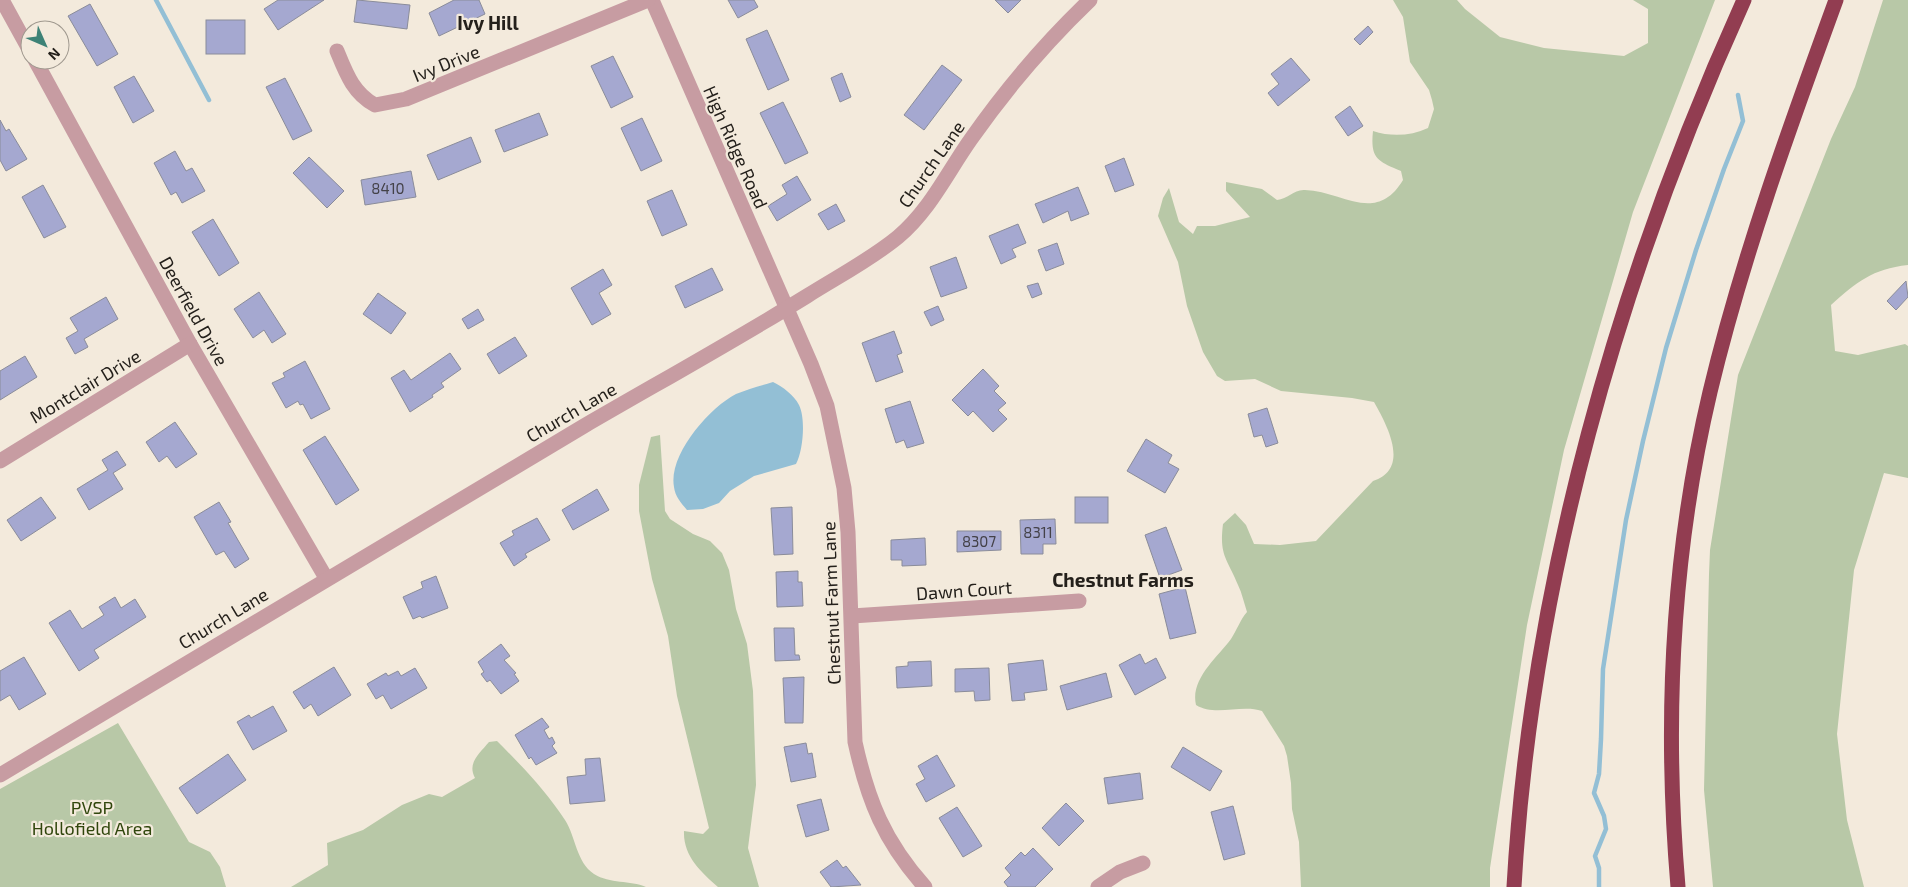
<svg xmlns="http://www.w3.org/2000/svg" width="1908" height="887" viewBox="0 0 1908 887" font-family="'Exo 2',sans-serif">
<rect width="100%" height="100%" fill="#f3eadc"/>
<g fill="#b8c8a7">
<path d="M1393 0H1457L1465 9 1500 37 1544 48 1624 56 1648 43V9L1633 0H1715L1633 212 1564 450 1527 625 1490 868V887H1301L1299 842 1292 809 1291 783 1287 756 1284 746 1262 711C1241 704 1215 717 1196 705 1190 679 1217 658 1231 639 1237 630 1240 620 1247 612 1244 603 1242 593 1238 585 1227 558 1219 556 1223 524L1235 513 1246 525 1254 544 1280 545 1316 541 1373 481C1411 469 1387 425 1374 402L1352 398 1281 391 1255 379 1225 381 1217 376 1203 352 1187 306 1178 262 1158 216 1163 198 1169 188 1179 222 1193 234 1197 226H1215L1250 217 1226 191V182L1262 189 1277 200C1288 199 1294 189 1305 190 1342 191 1376 225 1403 180L1401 171C1378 161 1370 159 1373 131 1391 137 1411 136 1428 128L1434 109 1432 100 1429 90 1410 62 1403 17Z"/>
<path d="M1883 0H1908V265C1872 269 1857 282 1831 305L1835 351 1858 355 1905 344 1908 346V478L1884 473 1854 570 1837 734 1847 820 1864 887H1713L1704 790 1709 574 1710 550 1738 375 1831 139 1855 87Z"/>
<path d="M660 435 665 511 670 519 693 534 710 541 722 553 729 570 736 609 747 644 753 691 756 785 748 848 759 887H718C701 872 683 856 684 831L703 834 709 828 677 696 668 636 652 579 639 511V485L651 437Z"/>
<path d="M118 723 189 842 210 852 220 867 226 887H0V789Z"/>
<path d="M497 741C522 766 546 791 565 820 576 837 576 862 594 874 610 884 630 880 646 887H291L328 865 327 843 363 830 402 805 429 794 442 797 475 778C467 763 479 754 489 742Z"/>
</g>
<path fill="#93bfd5" d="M773 382C783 387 794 395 799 405 806 419 803 451 796 464L754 476 730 491 719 503 703 509 687 510C681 503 675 496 674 487 668 455 709 408 736 394 748 389 760 386 773 382Z"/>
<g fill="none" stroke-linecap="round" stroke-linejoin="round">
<g stroke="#93bfd5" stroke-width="4.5">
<path d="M156 0 209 100"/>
<path d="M1599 887V868L1595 856 1606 829 1604 816 1594 793 1599 774 1601 739 1603 669 1626 520 1643 441 1666 348 1696 250 1724 169 1743 121 1738 95"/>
</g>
</g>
<g fill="#a5a8d0" stroke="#8a8c9a">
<path d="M278 0H324L278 30 264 9Z"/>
<path d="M357 0 410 5 407 29 354 22Z"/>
<path d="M454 0H479L485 14 439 36 429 13Z"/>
<path d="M728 0H754L758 7 738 18Z"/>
<path d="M995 0H1021L1008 13Z"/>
<path d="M90 4 118 54 97 66 68 16Z"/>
<rect x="206" y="20" width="39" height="34"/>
<path d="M1368 26 1373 32 1360 45 1354 39Z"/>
<path d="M767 30 789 80 768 90 746 39Z"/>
<path d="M613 56 633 97 611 108 591 66Z"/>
<path d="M1291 58 1310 80 1278 106 1268 93 1279 84 1271 74Z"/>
<path d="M942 65 962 80 924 130 904 115Z"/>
<path d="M842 73 851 97 840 102 831 78Z"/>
<path d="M134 76 154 111 133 123 114 87Z"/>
<path d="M285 78 312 131 293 140 266 87Z"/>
<path d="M783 102 808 153 785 164 760 113Z"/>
<path d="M1350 106 1363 126 1348 136 1335 117Z"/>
<path d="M539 113 548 135 504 152 495 130Z"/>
<path d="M642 118 662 161 641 171 621 128Z"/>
<path d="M0 120 6 131 9 129 27 159 6 171 0 160Z"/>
<path d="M471 137 481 162 438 180 427 155Z"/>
<path d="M175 151 186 171 192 168 205 191 182 203 176 192 171 195 154 163Z"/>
<path d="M309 157 344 191 327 208 293 173Z"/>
<path d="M1124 158 1134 185 1115 192 1105 166Z"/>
<path d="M411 171 416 197 365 205 361 180Z"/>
<path d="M797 176 811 200 777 221 768 206 787 194 782 185Z"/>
<path d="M43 185 66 227 44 238 22 197Z"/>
<path d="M1078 187 1089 214 1071 221 1068 211 1043 223 1035 204Z"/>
<path d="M672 190 687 225 662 236 647 201Z"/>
<path d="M836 204 845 221 828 230 818 214Z"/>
<path d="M213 219 239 263 219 276 192 232Z"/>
<path d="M1018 224 1026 243 1012 249 1016 257 1001 264 989 236Z"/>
<path d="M1057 243 1064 264 1046 271 1038 250Z"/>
<path d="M956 257 967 288 941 297 930 267Z"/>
<path d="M712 268 723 290 685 308 675 286Z"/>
<path d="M603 269 612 285 599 293 611 314 592 325 571 288Z"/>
<path d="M1906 281 1908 297 1896 310 1887 301Z"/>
<path d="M1038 283 1042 294 1032 298 1027 286Z"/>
<path d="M259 292 286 334 272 343 264 330 253 338 234 309Z"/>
<path d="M378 293 406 313 391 334 363 314Z"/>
<path d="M106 297 118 319 84 339 88 347 75 354 66 338 78 331 70 318Z"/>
<path d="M938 306 944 320 931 326 924 312Z"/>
<path d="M478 309 484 320 468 329 462 319Z"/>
<path d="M894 331 902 353 897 355 903 372 876 382 862 343Z"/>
<path d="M515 337 527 356 499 374 487 354Z"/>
<path d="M450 353 461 369 441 383 444 387 432 395 433 397 410 412 391 378 404 370 411 380Z"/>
<path d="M25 356 37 377 0 400V371Z"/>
<path d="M305 361 330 409 311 419 303 404 300 405 298 401 286 408 272 383 285 377 283 373Z"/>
<path d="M983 369 999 386 994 391 1006 403 998 410 1007 419 993 432 973 411 968 416 952 400Z"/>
<path d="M910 401 924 443 907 448 904 440 896 443 885 409Z"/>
<path d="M1267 408 1278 443 1266 447 1262 435 1254 437 1248 414Z"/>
<path d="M175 422 197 454 176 468 167 456 159 462 146 442Z"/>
<path d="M325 436 359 490 336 505 303 450Z"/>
<path d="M1146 439 1172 455 1168 463 1179 469 1165 493 1127 471Z"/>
<path d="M117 451 126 465 113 473 123 489 89 510 77 489 108 470 102 460Z"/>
<path d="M597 489 609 510 573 530 562 510Z"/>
<path d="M41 497 56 518 21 541 7 520Z"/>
<rect x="1075" y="497" width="33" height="26"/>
<path d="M219 502 231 522 228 523 249 559 235 568 224 551 216 555 194 517Z"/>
<path d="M792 507 793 554 774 555 771 508Z"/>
<path d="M537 518 550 540 525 554 527 557 514 566 500 543 514 535 512 531Z"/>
<path d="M1055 519 1056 544H1043V554H1021L1020 520Z"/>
<path d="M1166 527 1182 570 1160 578 1145 535Z"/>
<path d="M957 531H1001V550L957 552Z"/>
<path d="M925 538 926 565 902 566V560H891V540Z"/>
<path d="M798 571V582H802L803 606 777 607 776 572Z"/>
<path d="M436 576 448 608 422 618 420 616 413 619 403 597 423 588 421 582Z"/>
<path d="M1185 587 1196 633 1170 639 1159 594Z"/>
<path d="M115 597 121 608 135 599 146 617 94 650 99 658 79 671 49 623 70 610 82 629 104 615 99 607Z"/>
<path d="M774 628H794L795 655H799L800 660 775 661Z"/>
<path d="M501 644 510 656 504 660 516 673 514 674 519 681 501 694 490 680 487 682 481 674 484 672 478 662Z"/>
<path d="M1140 654 1145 664 1156 658 1166 678 1135 695 1119 665Z"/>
<path d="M24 657 46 694 19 710 10 695 0 701V671Z"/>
<path d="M1043 660 1047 690 1024 693 1025 700 1012 701 1008 664Z"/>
<path d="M931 661 932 686 897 688 896 667 908 666V662Z"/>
<path d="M334 667 351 695 318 716 311 704 304 709 293 692Z"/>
<path d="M415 668 427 688 391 709 383 695 376 699 367 684 386 673 388 676 398 671 401 676Z"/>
<path d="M989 668 990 700 975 701 974 691 955 692V669Z"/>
<path d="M1106 673 1112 697 1067 710 1060 686Z"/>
<path d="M804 677 803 723H785L783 678Z"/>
<path d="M273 706 287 731 253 750 237 722 249 715 251 718Z"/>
<path d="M542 718 549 727 544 730 549 739 552 737 555 743 552 746 557 753 536 765 531 757 529 759 515 735Z"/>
<path d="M806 743 808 754 812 753 816 777 791 782 784 747Z"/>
<path d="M1183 747 1222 771 1210 791 1171 767Z"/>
<path d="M228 754 246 780 197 814 179 788Z"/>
<path d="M937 755 955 786 926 802 916 784 925 779 918 766Z"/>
<path d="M600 758 605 801 570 804 567 777 586 775 585 759Z"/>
<path d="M1140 773 1143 799 1108 804 1104 778Z"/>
<path d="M821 799 829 830 806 837 797 805Z"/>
<path d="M1066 803 1084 821 1059 846 1042 828Z"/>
<path d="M1233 806 1245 854 1224 860 1211 812Z"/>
<path d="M957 807 982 846 963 857 939 818Z"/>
<path d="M1033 848 1053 869 1035 887H1008L1004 882 1011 875 1005 868 1021 852 1025 856Z"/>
<path d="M837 860 843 868 846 866 861 885 831 887 820 872Z"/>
</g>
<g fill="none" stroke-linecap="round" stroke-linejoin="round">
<g stroke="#c79ca2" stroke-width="15">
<path d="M2 0 30 51"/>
<path d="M652 0 811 364 827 406 844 488 848 532 855 742C868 801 884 841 925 887"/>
<path d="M337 51C346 73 353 93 375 105L406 99 648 0"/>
<path d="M35 60 190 344 326 578"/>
<path d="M0 461 190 344"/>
<path d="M852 616 1079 601"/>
<path d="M0 775C194 658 388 541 584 426 658 383 734 341 807 296 837 277 870 260 898 237 930 210 947 173 971 139 1006 89 1045 43 1090 0"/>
<path d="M1098 887 1120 872 1143 863"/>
</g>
<g stroke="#923d51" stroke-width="15">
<path d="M1514 887C1531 584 1619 276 1744 0"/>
<path d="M1678 887C1664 722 1672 553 1710 392 1742 258 1789 129 1836 0"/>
</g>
</g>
<g text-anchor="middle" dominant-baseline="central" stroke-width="4.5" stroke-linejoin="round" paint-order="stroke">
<g font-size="15" fill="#444248">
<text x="388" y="188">8410</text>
<text x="1038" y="532">8311</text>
<text x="979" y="541">8307</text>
</g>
<g font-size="18" fill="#24201b" stroke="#f3eadc">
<text transform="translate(446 63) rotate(-22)">Ivy Drive</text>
<text transform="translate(736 147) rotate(66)">High Ridge Road</text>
<text transform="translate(931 164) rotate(-55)">Church Lane</text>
<text transform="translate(194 311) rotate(61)">Deerfield Drive</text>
<text transform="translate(85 386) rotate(-31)">Montclair Drive</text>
<text transform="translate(571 412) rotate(-30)">Church Lane</text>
<text transform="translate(964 590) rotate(-4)">Dawn Court</text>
<text transform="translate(831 603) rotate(-92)">Chestnut Farm Lane</text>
<text transform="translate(223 618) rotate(-31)">Church Lane</text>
</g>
<g font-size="18" fill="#30460c" stroke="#f3eadc">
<text x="92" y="807">PVSP<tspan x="92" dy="21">Hollofield Area</tspan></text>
</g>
<g font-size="19" font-weight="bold" fill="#24201b" stroke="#f3eadc">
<text x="488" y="22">Ivy Hill</text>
<text x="1123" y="579">Chestnut Farms</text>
</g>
</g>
<g transform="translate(45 45) rotate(135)"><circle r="24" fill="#f3eadc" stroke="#a0998f"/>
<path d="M0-4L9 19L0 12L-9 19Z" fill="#3d8276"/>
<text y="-8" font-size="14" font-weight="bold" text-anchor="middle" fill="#24201b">N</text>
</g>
</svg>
